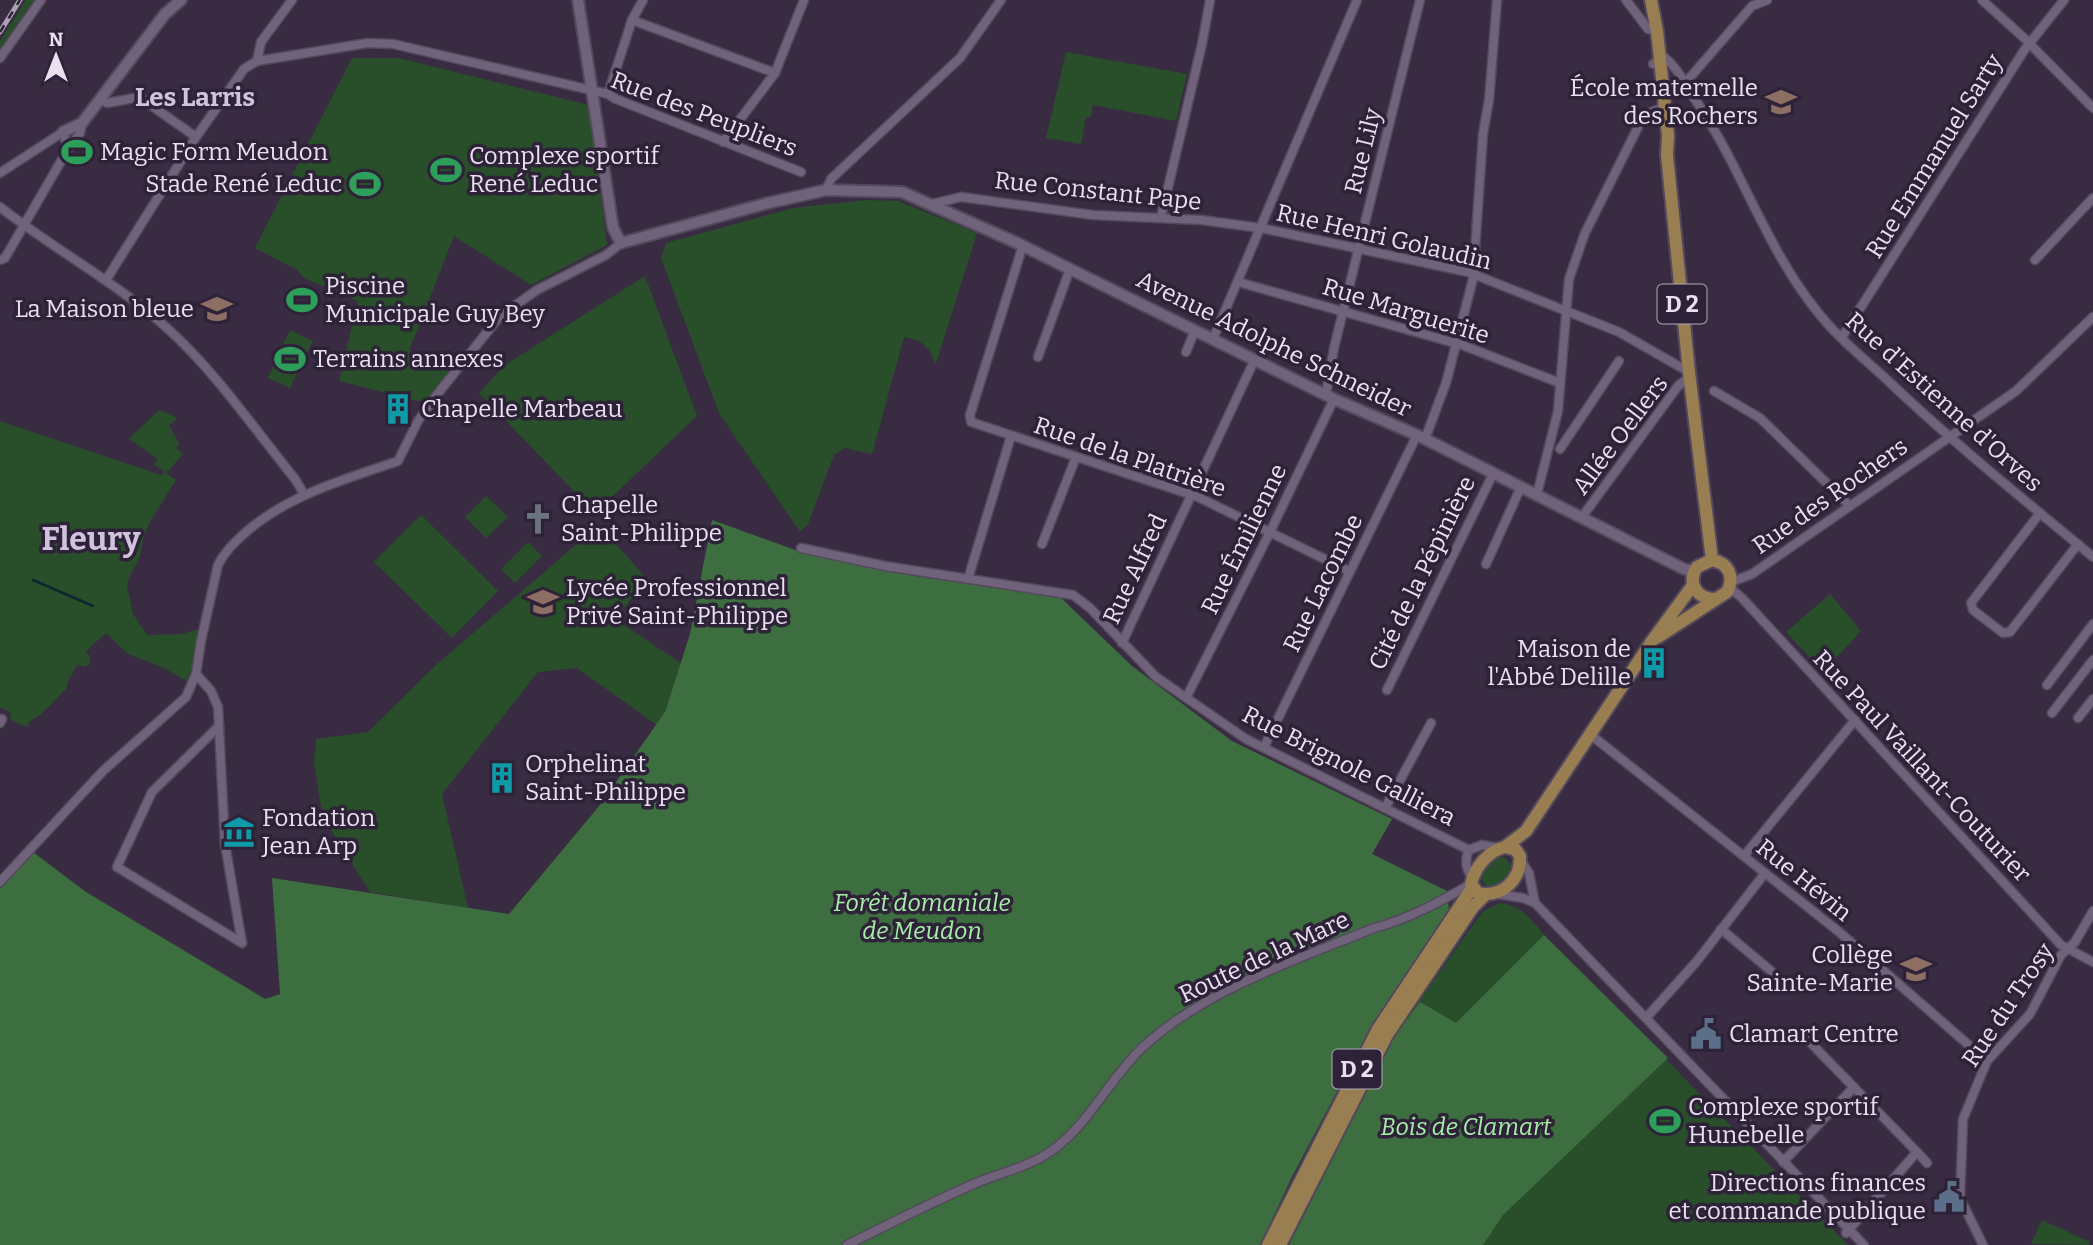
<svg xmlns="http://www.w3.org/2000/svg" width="2093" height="1245" viewBox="0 0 2093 1245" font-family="Bitter,serif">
<rect width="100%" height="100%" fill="#392c42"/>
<g fill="#284e2a">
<path d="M26 0H37L0 52V41Z"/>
<path d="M1066 52 1187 74 1176 121 1093 105 1091 117H1086L1081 144 1046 138Z"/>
<path d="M352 58H399L589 105 607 245 531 285 454 236 409 351 449 371 426 403 339 381 358 301 304 278 297 270 255 248Z"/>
<path d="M866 200 898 201 977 233 936 364C929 347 923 340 904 337L872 454 845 448 834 455 808 524 800 532 719 413 661 258 666 243 793 208Z"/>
<path d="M645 276 697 416 595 513 479 393 505 365Z"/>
<path d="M290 330 313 341 290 388 268 378Z"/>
<path d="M159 410 177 418 169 426 180 444 176 448 183 454 166 473 176 480 151 520 144 535 140 556 129 578 127 586 133 614 147 635 182 634 198 629 194 661 187 681 164 668 128 654 106 633 86 651 91 658 89 665 84 667 78 664 69 679 66 689C51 703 48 711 29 722L28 727 11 720 10 712 0 707V421L161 475 164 471 154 465 158 459 129 439Z"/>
<path d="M486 496 508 517 486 538 465 517Z"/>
<path d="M421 515 498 591 452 638 374 562Z"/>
<path d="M599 525 647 579 615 619 681 663 665 712 657 725 577 668 538 672 442 794 468 908 370 892 323 818 314 763 316 739 368 732 436 665Z"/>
<path d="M528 542 542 556 515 583 501 569Z"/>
<path d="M1830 594 1861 631 1823 672 1786 632Z"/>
<path d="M1504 857 1511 864 1508 876 1497 886H1486L1480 878C1483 867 1491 857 1504 857Z"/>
<path d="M1499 903C1521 905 1531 918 1544 935L1848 1245H1289L1394 1037 1482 912Z"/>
<path d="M2042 1220 2090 1242 2089 1245 2031 1244Z"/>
</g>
<g fill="#3d6e40">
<path d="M712 520 801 552 921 577 1058 595 1132 666 1232 741 1392 819 1372 854 1447 891 1449 910 1372 1025 1293 1175 1260 1245H0V888L33 852 86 892 265 999 280 994 272 878 509 914 600 805 665 712 690 634Z"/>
<path d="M1544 935 1668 1058 1503 1215 1483 1245H1289L1394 1037 1420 1002 1456 1023Z"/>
</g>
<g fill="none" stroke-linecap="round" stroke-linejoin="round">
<path stroke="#0e2631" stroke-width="2.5" d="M33 580 93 606"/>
<defs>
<g id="minor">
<path d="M1626 0 1648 29 1657 31"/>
<path d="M1982 0 2024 38 2093 108"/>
<path d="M632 20 775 73"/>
<path d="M0 58 41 0"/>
<path d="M257 61 261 42 292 0"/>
<path d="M1653 64 1664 57C1678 68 1683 81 1692 95 1740 163 1764 245 1816 310 1835 335 1861 356 1884 377 1951 441 2022 498 2093 557"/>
<path d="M1686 82 1752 6 1767 0"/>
<path d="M608 94 632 20 643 0"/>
<path d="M101 99 107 103 134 98 142 99 196 137"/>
<path d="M723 142 775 73 804 0"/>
<path d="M0 173 63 132 68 149"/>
<path d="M826 190 831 179 960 58 1001 0"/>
<path d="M932 204 961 197 1093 215 1201 220 1261 228 1468 272 1619 332 1689 372"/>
<path d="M0 207C55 250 116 282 168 329 214 370 256 431 295 479L304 494"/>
<path d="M1161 217 1202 44 1210 0"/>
<path d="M1023 245 970 415 971 422 1198 497 1349 571"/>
<path d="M0 260 5 258 68 149 80 133 82 123"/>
<path d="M2035 260 2093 198"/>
<path d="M106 280 196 137 244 69 257 61 368 43 393 44 608 94 616 99 801 172"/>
<path d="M1238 282 1462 345 1560 383"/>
<path d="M1842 337 2025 49 2064 0"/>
<path d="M1213 339 1357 0"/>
<path d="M1186 352 1195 330"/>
<path d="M1038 357 1070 269"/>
<path d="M1714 391 1760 418 1850 506"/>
<path d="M1326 394 1334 348 1420 0"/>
<path d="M1425 439 1446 383 1473 279 1483 134 1489 100 1497 0"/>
<path d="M1560 449 1619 361"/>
<path d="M1537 494 1558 411 1569 279 1585 233 1644 115 1664 107"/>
<path d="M2040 513 1971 603 1973 610 2003 633 2010 632 2078 544"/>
<path d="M1582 517 1678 386 1690 377"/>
<path d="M1042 544 1076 457"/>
<path d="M801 548 885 566 1073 595 1090 608 1156 677 1246 739 1469 850"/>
<path d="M1486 564 1521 487"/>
<path d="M968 579 1011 436"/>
<path d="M1731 582 1752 574 2016 391 2093 317"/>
<path d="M1730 588 1742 598 2061 945 2093 962"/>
<path d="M1122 643 1255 359"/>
<path d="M196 674 211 691 218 707 225 844 242 943"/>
<path d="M2047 685 2093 624"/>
<path d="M1387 690 1493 474"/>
<path d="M1187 696 1270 532 1334 399"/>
<path d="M2052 713 2093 660"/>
<path d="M2078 718 2093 699"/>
<path d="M0 723 2 719"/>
<path d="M219 726 152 792 117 867 242 943"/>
<path d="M1591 735 1838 931 1987 1061"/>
<path d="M1264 747 1417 435"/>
<path d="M1385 808 1431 723"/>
<path d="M1744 856 1855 720"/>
<path d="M1521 861 1529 873 1535 903"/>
<path d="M1473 879C1466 869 1464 861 1469 850L1482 845 1499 848"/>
<path d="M0 882 103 771 186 697 196 674 201 641 218 565C225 551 235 542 246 532 290 494 344 480 398 461L418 421 435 397 500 316 537 290 606 255 621 243"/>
<path d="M1497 894 1523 898 1535 903 1864 1245"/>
<path d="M1721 929 1771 971"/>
<path d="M1646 1018 1697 961 1765 873"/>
<path d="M1804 1036 1917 1152 1846 1233"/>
<path d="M1917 1152 1927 1163"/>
<path d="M1783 1162 1854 1087"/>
<path d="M847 1245C889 1224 932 1202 976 1183 997 1174 1020 1169 1040 1158 1086 1133 1107 1080 1144 1046 1208 988 1296 960 1374 928 1409 919 1441 901 1471 884"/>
<path d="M1983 1245 1960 1198 1963 1119 1987 1061 2030 1014 2061 955 2075 942 2093 911"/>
</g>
<g id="tertiary">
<path d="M578 0 613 228 621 243 768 203 826 190 902 192 1015 242 1334 399 1417 435 1684 569 1694 571"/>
<path d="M63 132 82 123 165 14 181 0"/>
</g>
<g id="primary">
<path d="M1651 0 1657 31 1668 136 1667 155 1689 372 1712 560"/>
<path d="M1658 637 1727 592C1735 577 1729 563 1712 560L1697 567C1687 582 1696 598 1714 599"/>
<path d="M1505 847 1526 831 1652 641 1693 585"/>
<path d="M1505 847 1515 849 1520 856C1521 880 1502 898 1478 893L1471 884C1475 867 1488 851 1505 847Z"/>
<path d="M1268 1245 1378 1029 1472 888"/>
<path d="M1280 1245 1387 1035 1473 907 1486 894"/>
</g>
</defs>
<use href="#minor" stroke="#54495c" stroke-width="11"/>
<use href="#tertiary" stroke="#54495c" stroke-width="14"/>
<use href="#primary" stroke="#54495c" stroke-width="16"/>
<use href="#minor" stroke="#6f627a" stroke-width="8"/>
<use href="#tertiary" stroke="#6f627a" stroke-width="10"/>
<use href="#primary" stroke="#997e51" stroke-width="12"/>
<defs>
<path id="rail" d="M0 32 20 0"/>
</defs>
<use href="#rail" stroke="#aaa1b2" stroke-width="5"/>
<use href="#rail" stroke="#2e2238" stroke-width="2.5" stroke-dasharray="8" stroke-linecap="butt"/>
</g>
<defs>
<symbol id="school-bare" viewBox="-9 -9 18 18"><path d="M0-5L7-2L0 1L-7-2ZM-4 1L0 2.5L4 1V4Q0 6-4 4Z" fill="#8d6e63" stroke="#2e2238" stroke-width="2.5" paint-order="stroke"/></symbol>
<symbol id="stadium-bare" viewBox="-9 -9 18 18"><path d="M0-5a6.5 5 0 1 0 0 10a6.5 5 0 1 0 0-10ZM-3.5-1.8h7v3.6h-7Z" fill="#2e9e5b" stroke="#2e2238" stroke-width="2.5" paint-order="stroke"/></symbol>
<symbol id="building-bare" viewBox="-9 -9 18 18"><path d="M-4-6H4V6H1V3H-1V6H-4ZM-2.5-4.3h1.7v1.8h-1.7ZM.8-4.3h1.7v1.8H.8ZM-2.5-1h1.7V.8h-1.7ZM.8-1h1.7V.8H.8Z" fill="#0f9aa8" stroke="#2e2238" stroke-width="2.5" paint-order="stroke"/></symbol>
<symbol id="church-bare" viewBox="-9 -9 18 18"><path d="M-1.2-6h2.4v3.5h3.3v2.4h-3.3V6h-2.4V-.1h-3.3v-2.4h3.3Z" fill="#6b7280" stroke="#2e2238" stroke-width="2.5" paint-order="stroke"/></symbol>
<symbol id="museum-bare" viewBox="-9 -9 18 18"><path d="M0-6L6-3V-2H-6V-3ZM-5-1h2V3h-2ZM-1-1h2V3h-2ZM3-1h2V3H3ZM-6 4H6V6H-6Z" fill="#0f9aa8" stroke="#2e2238" stroke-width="2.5" paint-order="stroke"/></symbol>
<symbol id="civic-bare" viewBox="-9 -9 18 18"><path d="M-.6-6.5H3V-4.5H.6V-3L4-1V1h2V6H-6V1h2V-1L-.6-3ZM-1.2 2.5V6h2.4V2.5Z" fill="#5c6f8a" stroke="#2e2238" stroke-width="2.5" paint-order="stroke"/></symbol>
</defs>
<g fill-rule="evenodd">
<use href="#school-bare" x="1759" y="80" width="44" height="44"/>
<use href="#stadium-bare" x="55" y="130" width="44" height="44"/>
<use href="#stadium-bare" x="424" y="148" width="44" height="44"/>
<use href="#stadium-bare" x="343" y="162" width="44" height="44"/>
<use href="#stadium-bare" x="280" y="278" width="44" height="44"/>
<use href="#school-bare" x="195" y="287" width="44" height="44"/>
<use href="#stadium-bare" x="268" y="337" width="44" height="44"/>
<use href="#building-bare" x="376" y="387" width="44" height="44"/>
<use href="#church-bare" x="516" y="497" width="44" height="44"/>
<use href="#school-bare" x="521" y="580" width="44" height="44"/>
<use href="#building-bare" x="1632" y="641" width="44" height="44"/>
<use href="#building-bare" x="480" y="756" width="44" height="44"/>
<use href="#museum-bare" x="217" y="810" width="44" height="44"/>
<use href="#school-bare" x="1894" y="947" width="44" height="44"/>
<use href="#civic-bare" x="1684" y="1012" width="44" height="44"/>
<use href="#stadium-bare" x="1643" y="1099" width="44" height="44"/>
<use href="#civic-bare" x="1927" y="1175" width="44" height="44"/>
</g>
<g text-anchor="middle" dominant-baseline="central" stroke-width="7" stroke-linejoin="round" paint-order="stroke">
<g fill="#2e2238" stroke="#b1a8b9" stroke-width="2">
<rect x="1657.5" y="284.5" width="49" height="39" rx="5"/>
<rect x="1332.5" y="1049.5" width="49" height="39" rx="5"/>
</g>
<g font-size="23" font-weight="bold" fill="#e9e1f0">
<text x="1682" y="304">D 2</text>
<text x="1357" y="1069">D 2</text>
</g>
<g font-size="24" fill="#e9e1f0" stroke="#2e2238" text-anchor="start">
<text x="1758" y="88" text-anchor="end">École maternelle<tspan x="1758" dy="28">des Rochers</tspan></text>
<text x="100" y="152">Magic Form Meudon</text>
<text x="469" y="156">Complexe sportif<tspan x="469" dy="28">René Leduc</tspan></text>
<text x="342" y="184" text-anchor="end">Stade René Leduc</text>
<text x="325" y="286">Piscine<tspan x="325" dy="28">Municipale Guy Bey</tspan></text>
<text x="194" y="309" text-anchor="end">La Maison bleue</text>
<text x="313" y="359">Terrains annexes</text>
<text x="421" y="409">Chapelle Marbeau</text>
<text x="561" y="505">Chapelle<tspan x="561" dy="28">Saint-Philippe</tspan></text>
<text x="566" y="588">Lycée Professionnel<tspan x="566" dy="28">Privé Saint-Philippe</tspan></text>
<text x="1631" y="649" text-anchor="end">Maison de<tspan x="1631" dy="28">l'Abbé Delille</tspan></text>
<text x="525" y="764">Orphelinat<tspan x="525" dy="28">Saint-Philippe</tspan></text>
<text x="262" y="818">Fondation<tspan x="262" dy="28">Jean Arp</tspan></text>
<text x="1893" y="955" text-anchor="end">Collège<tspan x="1893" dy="28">Sainte-Marie</tspan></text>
<text x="1729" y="1034">Clamart Centre</text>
<text x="1688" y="1107">Complexe sportif<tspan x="1688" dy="28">Hunebelle</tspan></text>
<text x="1926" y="1183" text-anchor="end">Directions finances<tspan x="1926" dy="28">et commande publique</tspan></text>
</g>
<g font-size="24" fill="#e9e1f0" stroke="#2e2238">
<text transform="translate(704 114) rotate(21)">Rue des Peupliers</text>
<text transform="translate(1363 151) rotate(-76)">Rue Lily</text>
<text transform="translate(1934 156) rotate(-58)">Rue Emmanuel Sarty</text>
<text transform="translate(1098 191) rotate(6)">Rue Constant Pape</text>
<text transform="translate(1384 237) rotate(13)">Rue Henri Golaudin</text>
<text transform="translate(1406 311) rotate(17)">Rue Marguerite</text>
<text transform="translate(1274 344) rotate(26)">Avenue Adolphe Schneider</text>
<text transform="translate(1944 402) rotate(42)">Rue d'Estienne d'Orves</text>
<text transform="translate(1620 435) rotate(-53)">Allée Oellers</text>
<text transform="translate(1130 457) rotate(19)">Rue de la Platrière</text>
<text transform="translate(1830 496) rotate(-35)">Rue des Rochers</text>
<text transform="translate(1244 539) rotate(-64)">Rue Émilienne</text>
<text transform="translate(1135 569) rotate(-65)">Rue Alfred</text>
<text transform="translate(1422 573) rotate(-64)">Cité de la Pépinière</text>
<text transform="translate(1323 583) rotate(-64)">Rue Lacombe</text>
<text transform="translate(1349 766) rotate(27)">Rue Brignole Galliera</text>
<text transform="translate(1922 766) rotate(47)">Rue Paul Vaillant-Couturier</text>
<text transform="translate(1804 880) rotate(39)">Rue Hévin</text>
<text transform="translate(1264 957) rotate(-25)">Route de la Mare</text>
<text transform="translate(2008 1005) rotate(-56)">Rue du Trosy</text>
</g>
<g font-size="24" font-style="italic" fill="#a6eea8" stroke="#2e2238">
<text x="922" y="903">Forêt domaniale<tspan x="922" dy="28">de Meudon</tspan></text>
<text x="1466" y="1127">Bois de Clamart</text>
</g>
<g font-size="26" font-weight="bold" fill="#d1c2de" stroke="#2e2238">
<text x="195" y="97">Les Larris</text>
</g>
<g font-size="32" font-weight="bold" fill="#d1c2de" stroke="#2e2238">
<text x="91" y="539">Fleury</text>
</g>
</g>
<g transform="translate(56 56)" stroke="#2e2238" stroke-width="5" paint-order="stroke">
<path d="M0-5L12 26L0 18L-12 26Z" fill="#e9e1f0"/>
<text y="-10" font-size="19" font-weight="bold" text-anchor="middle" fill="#e9e1f0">N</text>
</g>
</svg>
